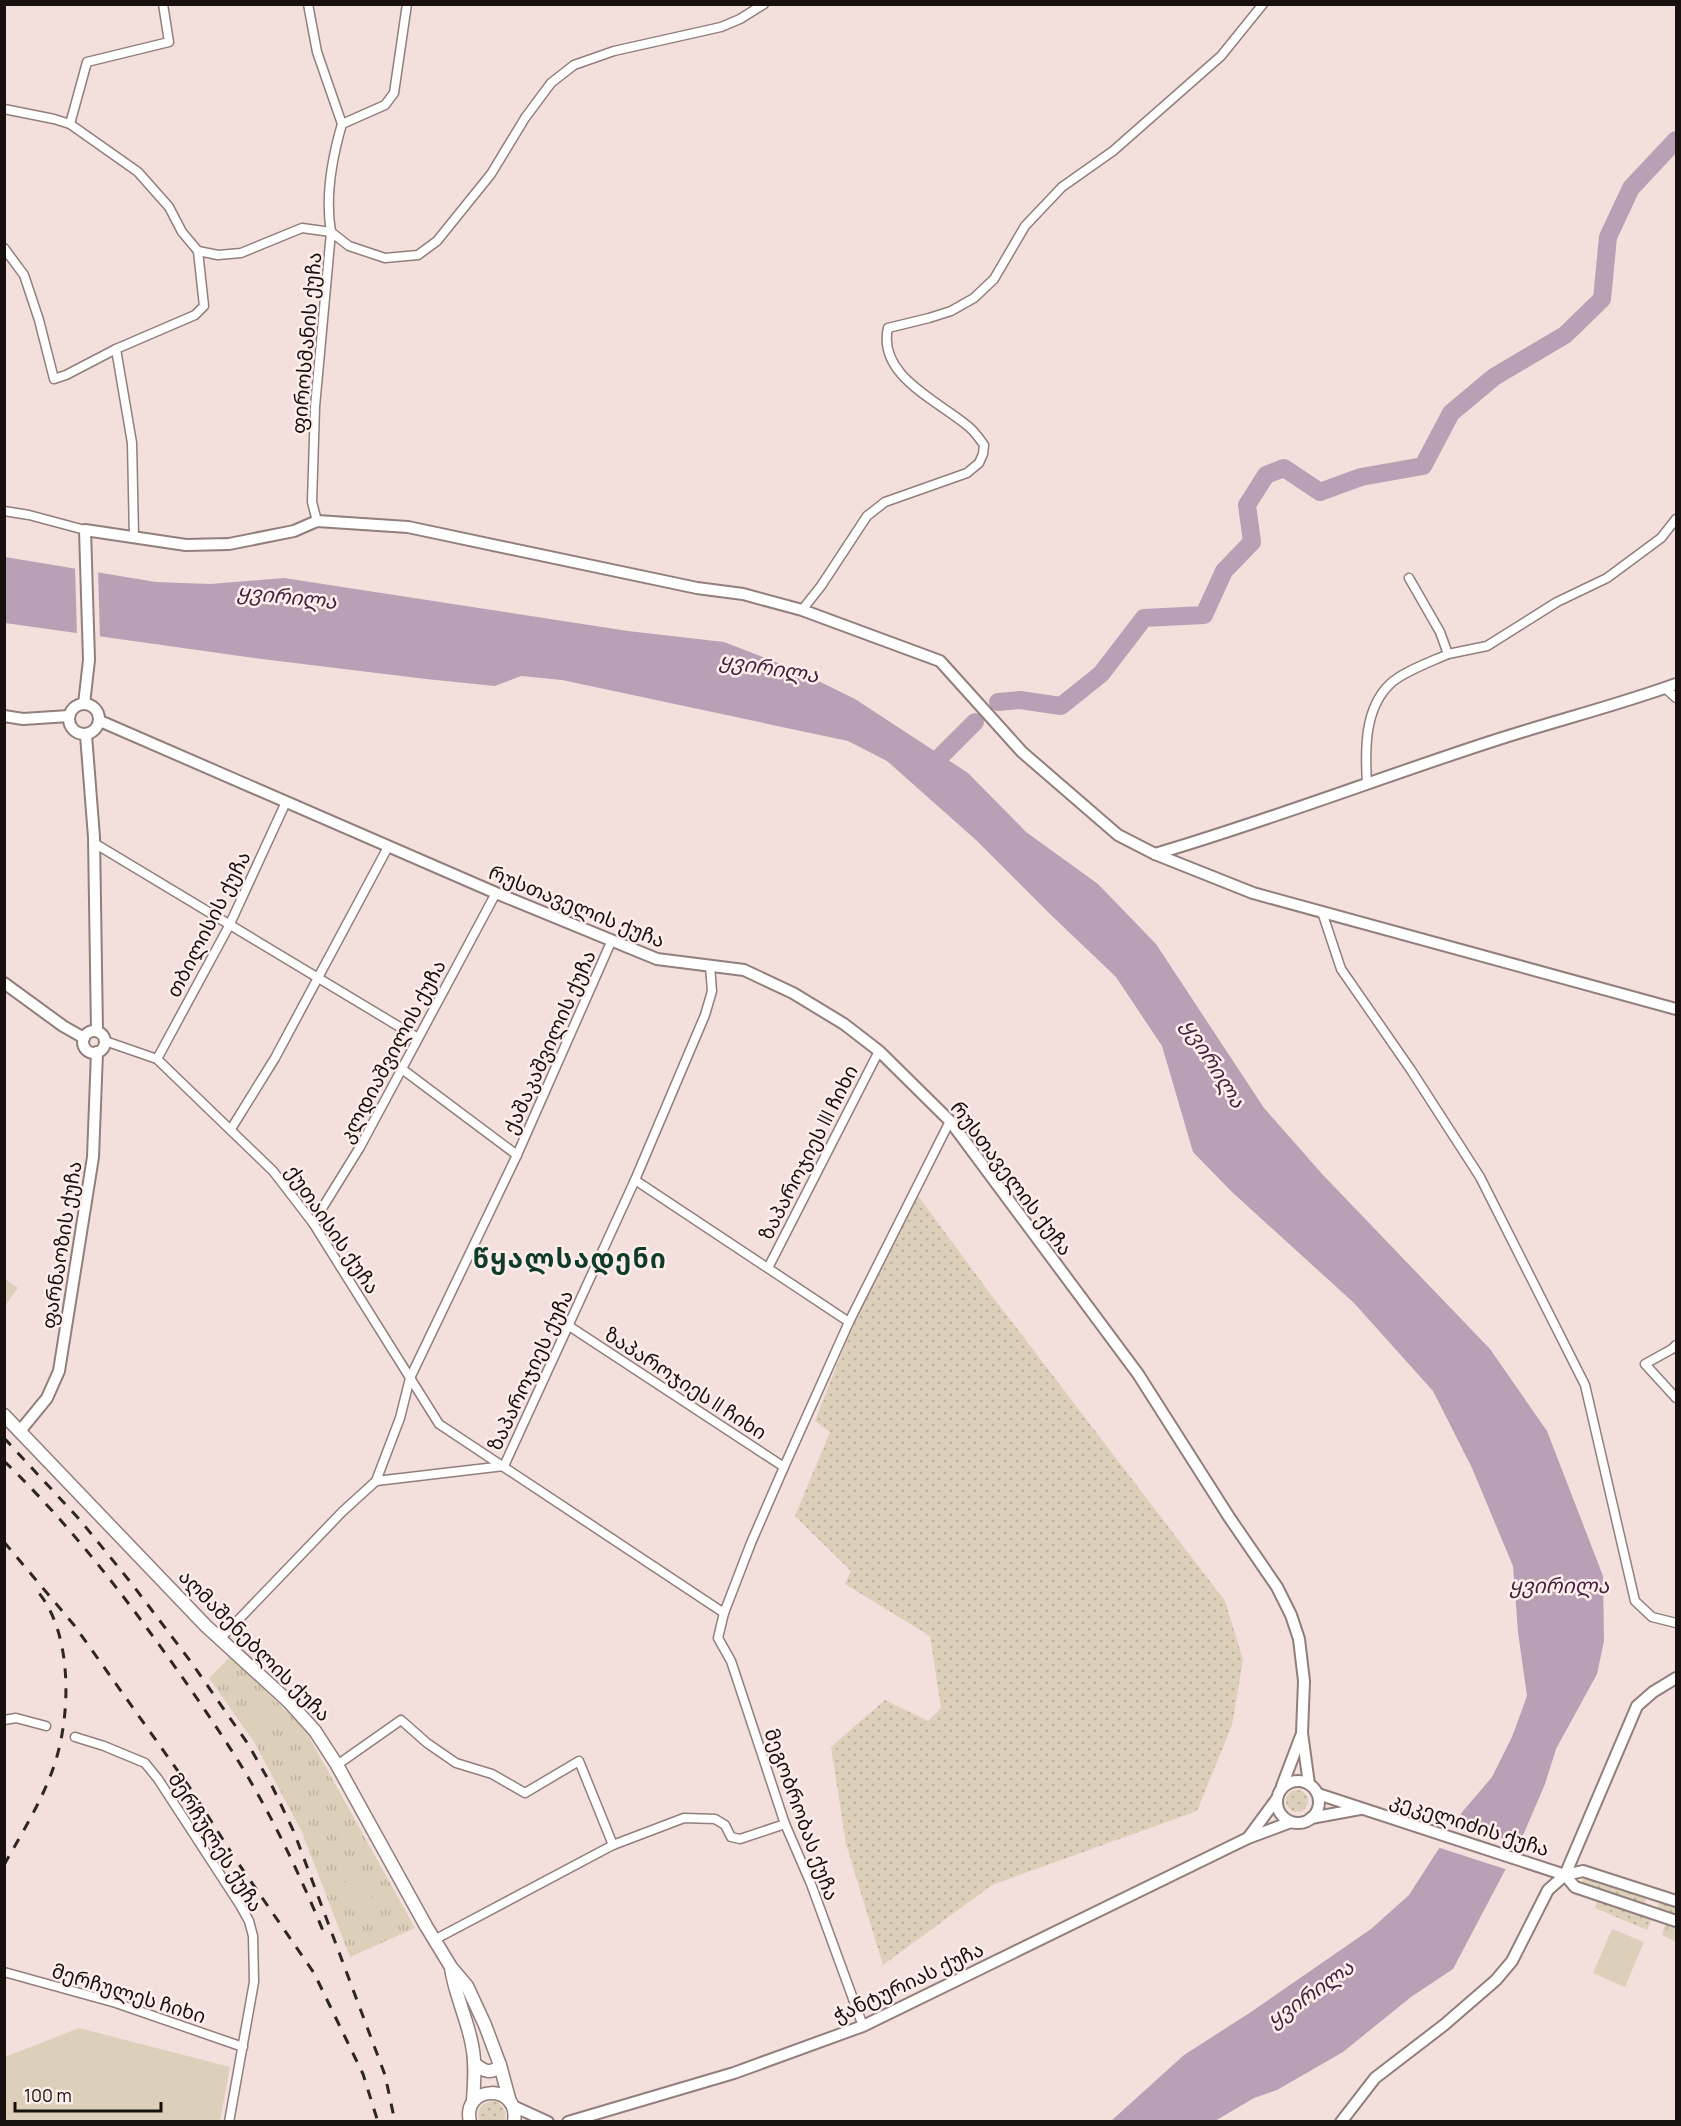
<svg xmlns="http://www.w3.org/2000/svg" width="1681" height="2126" viewBox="0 0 1681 2126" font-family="Manrope,'Noto Sans Georgian',sans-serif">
<defs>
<pattern id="grass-dots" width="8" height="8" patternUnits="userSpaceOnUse" patternTransform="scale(1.5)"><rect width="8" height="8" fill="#ddd0bb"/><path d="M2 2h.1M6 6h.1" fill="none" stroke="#bdb2a0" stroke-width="1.8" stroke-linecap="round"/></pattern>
<pattern id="park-tufts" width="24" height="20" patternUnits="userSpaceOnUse" patternTransform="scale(1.5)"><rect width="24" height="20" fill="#ddd0bb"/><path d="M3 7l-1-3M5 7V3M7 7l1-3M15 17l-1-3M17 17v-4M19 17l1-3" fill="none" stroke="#bdb2a0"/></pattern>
</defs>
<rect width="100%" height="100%" fill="#f3dfdc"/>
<g fill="url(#grass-dots)">
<path d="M918 1196 989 1292 1225 1601 1243 1660 1232 1725 1197 1811 992 1885 883 1965 846 1844 831 1747 885 1700 928 1721 941 1708 930 1636 845 1584 851 1571 795 1516 830 1432 815 1421 848 1337Z"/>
<circle cx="1297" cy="1801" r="11"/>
<path d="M1584 1877 1647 1897 1644 1905 1581 1885Z"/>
<path d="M1598 1899 1652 1918 1647 1930 1595 1908Z"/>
<path d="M1660 1901 1676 1907V1916L1657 1909Z"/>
<path d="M494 2101C503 2104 508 2112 504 2121H480C475 2110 482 2102 494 2101Z"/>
</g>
<g fill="url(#park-tufts)">
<path d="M230 1657 304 1728 415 1928 350 1957 301 1830 254 1742 209 1678Z"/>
<path d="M1666 1922 1676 1926V1942L1662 1935Z"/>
</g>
<g fill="#ddd0bb">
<path d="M4 1278 18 1288 5 1306H4Z"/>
<path d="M263 1701 281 1718 264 1737 245 1720Z"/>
<path d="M360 1875 382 1916 362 1926 340 1885Z"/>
<path d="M1612 1929 1644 1942 1625 1987 1593 1973Z"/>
<path d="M79 2028 230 2067 220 2121H5V2057Z"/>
</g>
<path fill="#baa0b4" d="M5 557 156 582 210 584 284 578 628 631 724 642 796 670 855 699 968 773 1026 832 1098 884 1156 944 1264 1108 1323 1175 1490 1349 1547 1431 1603 1576 1604 1641 1597 1674 1556 1749 1545 1784 1521 1840 1453 1969 1411 1997 1343 2052 1277 2090 1254 2098 1215 2121H1111L1184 2055 1251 2012 1371 1929 1409 1895 1463 1811 1492 1777 1512 1737 1527 1696 1518 1632 1513 1566 1472 1468 1433 1391 1354 1303 1232 1192 1193 1152 1162 1046 1116 977 1051 915 976 840 887 761 848 741 562 680 521 676 495 686 426 679 262 659 5 623Z"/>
<g fill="#f3dfdc">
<path d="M75 566 98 569 100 639 77 636Z"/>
<path d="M1453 1822 1522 1845 1508 1870 1437 1847Z"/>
</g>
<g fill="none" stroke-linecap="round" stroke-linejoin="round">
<g stroke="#baa0b4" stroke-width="18">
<path d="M998 702 1020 700 1061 706 1101 674 1144 618 1204 615 1224 571 1252 542 1247 505 1266 475 1284 468 1320 492 1361 477 1423 466 1451 413 1494 377 1565 335 1602 299 1608 237 1631 188 1676 140"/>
<path d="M925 772 975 722"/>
</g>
<defs>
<g id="minor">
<path d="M308 4 317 52 342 124"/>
<path d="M4 109 54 119 70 124 138 172 169 207 182 232 198 251 218 255 241 253 302 228 331 232 349 246 385 258 418 255 437 241 491 174 525 118 551 83 574 65 614 51 721 27 740 19 764 4"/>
<path d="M70 124 87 62 169 42 163 4"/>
<path d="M4 248 24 275 39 320 54 379 66 375 116 349"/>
<path d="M4 511 29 515 85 530"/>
<path d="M317 521 312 502 315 407 331 232C325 197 332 158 342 124L385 105 394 93 407 4"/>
<path d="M134 537 132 443 116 349 195 315 204 306 198 251"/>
<path d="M802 610 821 586 867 516 885 502 967 473 979 463 983 454 984 445C979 438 975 432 969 427 939 401 877 376 888 328L929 318 951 311 974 298 994 279 1025 226 1062 187 1113 151 1221 56 1263 4"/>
<path d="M1448 654 1487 646 1557 602 1607 578 1661 538 1676 519"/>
<path d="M1665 688 1676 698"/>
<path d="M1367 784C1365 750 1364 709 1390 684 1402 672 1433 661 1448 654L1440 632 1409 578"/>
<path d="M94 843 418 1038"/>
<path d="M1322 912 1341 969 1411 1070 1480 1177 1585 1385 1635 1601 1652 1617 1676 1623"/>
<path d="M105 1041 157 1059 273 1171 313 1223 439 1424 724 1613"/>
<path d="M157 1059 229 926 286 802"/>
<path d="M402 1069 517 1155"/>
<path d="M231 1129 275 1058 388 847"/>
<path d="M635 1180 849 1322"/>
<path d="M313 1223 360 1147 496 893"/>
<path d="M768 1268 879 1051"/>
<path d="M569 1326 784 1467"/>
<path d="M1676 1345 1672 1349 1645 1364 1676 1398"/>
<path d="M376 1481 400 1418 410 1378 517 1155 611 942"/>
<path d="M221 1638 342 1512 376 1481 504 1466 635 1180 705 1015 712 991 710 966"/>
<path d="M4 1720 16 1718 46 1726"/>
<path d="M75 1737 104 1746 145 1763 158 1779 240 1905 249 1921 253 1936 254 1982 229 2122"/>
<path d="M337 1765 401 1720 427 1743 456 1763 492 1774 525 1793 579 1761 613 1845"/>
<path d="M434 1940 613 1845 684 1818 715 1819 725 1825 731 1837 740 1839 785 1824"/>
<path d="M4 1972 116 2003 243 2047"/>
<path d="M863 2026 811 1884 785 1824 731 1661 718 1638 724 1613 751 1543 784 1467 849 1322 950 1121"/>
</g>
<g id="tertiary">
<circle cx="84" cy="719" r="15"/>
<path d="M84 704 89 660 85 530 186 545 229 544 294 531 317 521 408 527 697 588 743 594 802 610 940 661 1022 752 1118 835 1155 854 1253 893 1676 1009"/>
<path d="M4 716 23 719 69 716"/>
<path d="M100 721 496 893 657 959 744 970 793 993 844 1024 879 1051 950 1121 1138 1374 1229 1517 1277 1587 1291 1615 1299 1639 1304 1681 1302 1733 1309 1784"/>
<path d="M86 735 94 837 97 1031"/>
<path d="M1155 854C1271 820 1384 776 1499 739 1558 720 1618 705 1676 684"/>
<path d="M4 983 63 1026 84 1038"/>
<circle cx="94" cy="1042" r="11"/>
<path d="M20 1431 47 1398 59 1371 93 1157 97 1052"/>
<circle cx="1298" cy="1802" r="21"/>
<path d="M1282 1786 1301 1736"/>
<path d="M1318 1794 1565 1875 1583 1871 1676 1901"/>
<path d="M1311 1818 1360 1809"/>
<path d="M1248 1838 1276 1800"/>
<path d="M1565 1875 1575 1887 1676 1921"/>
<path d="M513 2106 548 2122"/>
<path d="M568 2122 734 2073 863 2026 1248 1838 1291 1822"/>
<path d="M1341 2122 1375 2078 1444 2025 1496 1980 1512 1961 1548 1890 1565 1875 1637 1706 1653 1692 1676 1678"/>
</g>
<g id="secondary">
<path d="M4 1415 206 1626 289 1702 315 1731 337 1765 426 1926 451 1967 467 1986 485 2025 500 2065 510 2102"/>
<path d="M451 1968C455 1995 467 2018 472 2045 476 2064 474 2083 473 2101"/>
<path d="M475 2064C483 2071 492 2075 500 2065"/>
<path d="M470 2122C461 2084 521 2083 514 2122"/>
</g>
</defs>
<use href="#minor" stroke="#917f7c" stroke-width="11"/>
<use href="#tertiary" stroke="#917f7c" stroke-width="14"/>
<use href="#secondary" stroke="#917f7c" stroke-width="15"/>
<use href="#minor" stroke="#fff" stroke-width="8"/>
<use href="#tertiary" stroke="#fff" stroke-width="10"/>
<use href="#secondary" stroke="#fff" stroke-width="12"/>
<g stroke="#2e2625" stroke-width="3" stroke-dasharray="10 10" stroke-linecap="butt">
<path d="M4 1438 80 1520 132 1584 191 1662 248 1744 273 1788 294 1832 385 2075 395 2122"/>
<path d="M4 1461C58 1513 105 1571 149 1631 180 1673 209 1715 237 1759 272 1815 301 1877 326 1938"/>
<path d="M4 1542 74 1625 190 1788 234 1857 314 1973 363 2074 378 2122"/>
<path d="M4 1865C22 1833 42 1801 54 1766 71 1716 73 1636 39 1593"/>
</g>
</g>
<g text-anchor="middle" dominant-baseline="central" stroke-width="5" stroke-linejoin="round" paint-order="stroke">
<g font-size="20" fill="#17100f" stroke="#feeeeb">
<text transform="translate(306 343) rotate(-85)">ფიროსმანის ქუჩა</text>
<text transform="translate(577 906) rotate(22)">რუსთაველის ქუჩა</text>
<text transform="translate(208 924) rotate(-63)">თბილისის ქუჩა</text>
<text transform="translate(549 1042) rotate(-66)">ქაშაკაშვილის ქუჩა</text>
<text transform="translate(392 1051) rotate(-62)">კლდიაშვილის ქუჩა</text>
<text transform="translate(808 1152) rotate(-63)">ზაპაროჯიეს III ჩიხი</text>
<text transform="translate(1012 1178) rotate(53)">რუსთაველის ქუჩა</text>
<text transform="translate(333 1229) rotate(56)">ქუთაისის ქუჩა</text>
<text transform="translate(61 1245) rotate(-81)">ფარნაოზის ქუჩა</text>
<text transform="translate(530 1370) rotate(-65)">ზაპაროჯიეს ქუჩა</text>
<text transform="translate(686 1383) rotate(33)">ზაპაროჯიეს II ჩიხი</text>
<text transform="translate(255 1645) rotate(45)">აღმაშენებლის ქუჩა</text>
<text transform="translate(802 1814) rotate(70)">მეგობრობას ქუჩა</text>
<text transform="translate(1470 1824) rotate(18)">კეკელიძის ქუჩა</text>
<text transform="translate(216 1842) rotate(58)">მერჩულეს ქუჩა</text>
<text transform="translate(908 1982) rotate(-25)">ჭანტურიას ქუჩა</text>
<text transform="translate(129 1993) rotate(17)">მერჩულეს ჩიხი</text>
</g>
<g font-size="21" font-style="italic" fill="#441f3e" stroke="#feeeeb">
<text transform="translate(287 596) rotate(6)">ყვირილა</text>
<text transform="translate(769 667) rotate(9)">ყვირილა</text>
<text transform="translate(1214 1063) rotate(58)">ყვირილა</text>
<text x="1559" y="1585">ყვირილა</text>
<text transform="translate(1310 1993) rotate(-35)">ყვირილა</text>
</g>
<g font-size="26" font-weight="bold" letter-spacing="1.5" fill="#0e3c29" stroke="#feeeeb">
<text x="570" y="1258">წყალსადენი</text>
</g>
</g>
<rect width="1681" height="2126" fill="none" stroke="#17100f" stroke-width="12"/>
<path d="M15 2102v9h146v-9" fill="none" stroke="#17100f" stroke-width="3"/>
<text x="24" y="2102" font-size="18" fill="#17100f" stroke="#feeeeb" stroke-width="4.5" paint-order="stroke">100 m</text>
</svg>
